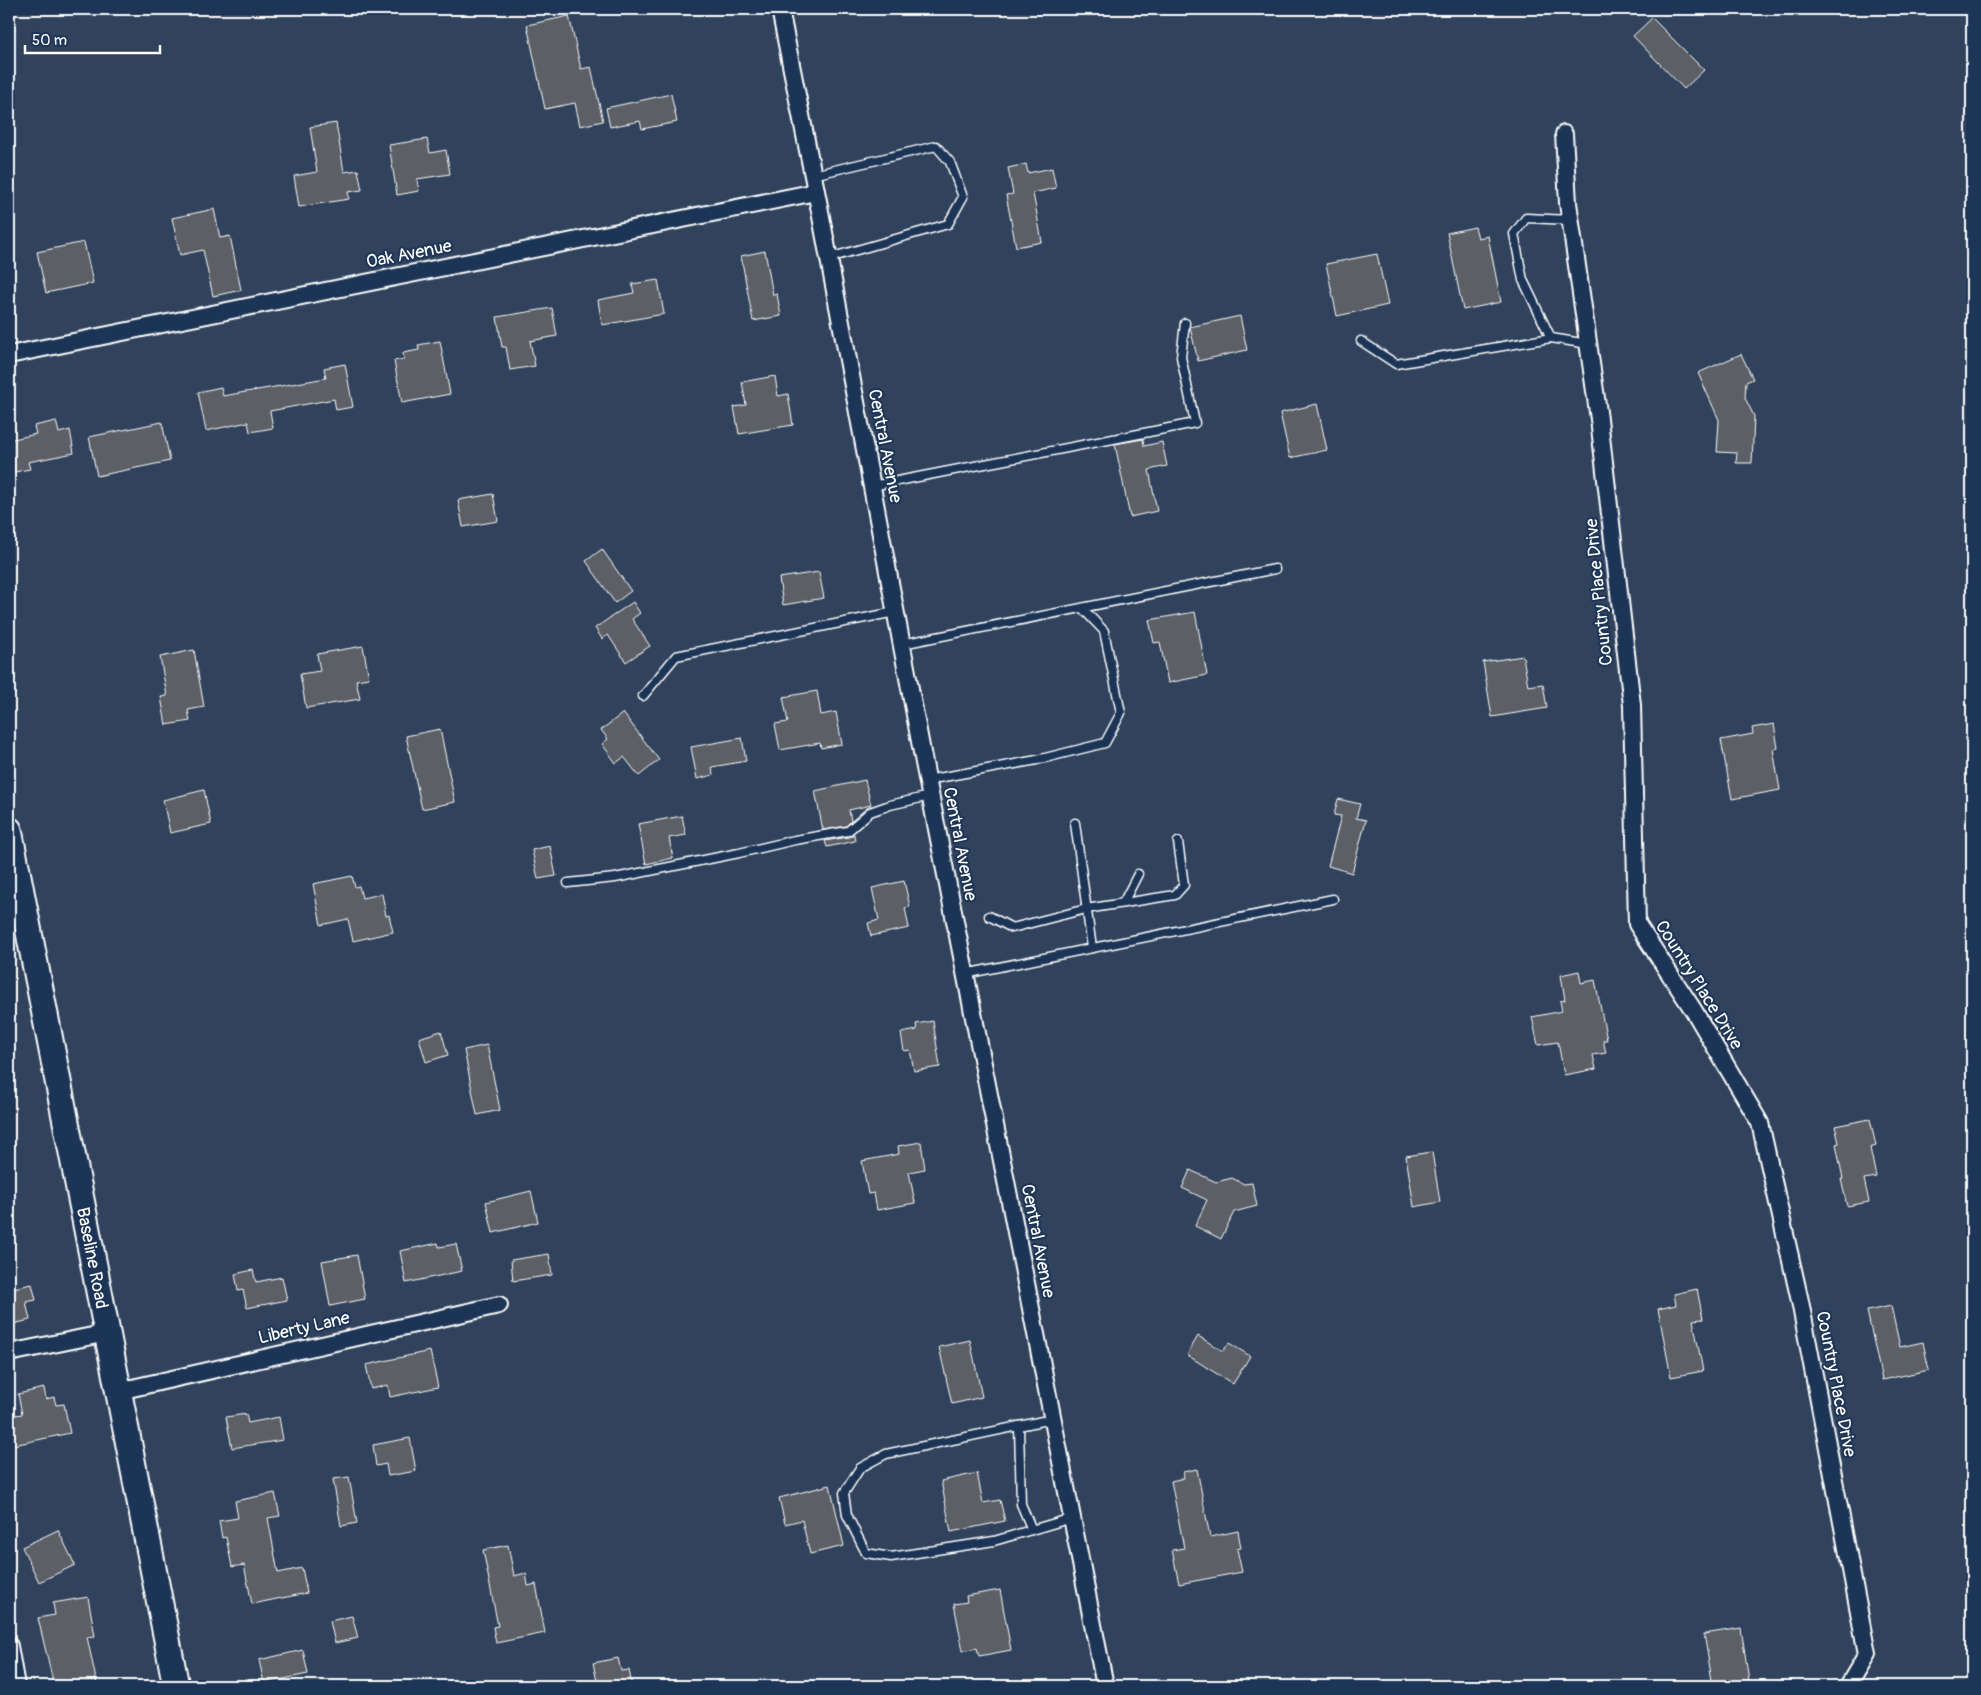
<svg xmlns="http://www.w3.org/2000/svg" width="1981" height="1695" viewBox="0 0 1981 1695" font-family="Pangolin,sans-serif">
<rect width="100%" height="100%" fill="#30425c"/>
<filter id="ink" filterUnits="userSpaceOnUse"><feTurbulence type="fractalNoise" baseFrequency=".02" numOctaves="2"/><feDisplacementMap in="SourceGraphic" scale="10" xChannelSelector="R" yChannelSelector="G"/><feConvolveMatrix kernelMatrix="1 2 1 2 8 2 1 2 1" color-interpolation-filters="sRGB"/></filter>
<g filter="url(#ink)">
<g fill="#5b6066" stroke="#fff">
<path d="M569 16 581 69 591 67 603 121 580 126 575 103 545 109 527 25Z"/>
<path d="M1652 18 1704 70 1684 89 1633 36Z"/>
<path d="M671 94 677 122 642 129 640 121 610 127 606 108Z"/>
<path d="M336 123 344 172 358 170 362 190 348 192 349 199 299 207 294 176 317 172 310 127Z"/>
<path d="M427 139 430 153 446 150 450 174 417 179 419 191 397 195 389 145Z"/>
<path d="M1026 164 1028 173 1052 168 1056 188 1033 193 1042 242 1016 247 1006 195 1013 194 1008 168Z"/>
<path d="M214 209 220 238 230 236 241 290 213 296 203 250 180 255 172 218Z"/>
<path d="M1475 227 1478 238 1488 236 1501 302 1463 310 1447 233Z"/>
<path d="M84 242 93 283 46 293 37 252Z"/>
<path d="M765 251 773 295 777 294 781 316 753 321 741 256Z"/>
<path d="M1377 254 1388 305 1337 316 1326 264Z"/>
<path d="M658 280 664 314 602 325 598 300 634 293 632 284Z"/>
<path d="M552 308 557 336 530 341 535 366 510 370 506 347H502L497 317Z"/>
<path d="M1240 316 1247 350 1198 361 1190 327Z"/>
<path d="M440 341 450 394 402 403 394 361 404 359 403 353 419 350 418 345Z"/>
<path d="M1741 354 1753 379 1746 382 1745 398 1754 416 1752 463H1736L1737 453 1717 452 1719 420 1698 373Z"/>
<path d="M345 364 353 407 336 410 334 399 270 411 273 428 250 432 248 422 206 431 198 392 221 387 223 396 326 378 324 368Z"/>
<path d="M775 376 778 396 788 394 793 425 739 434 734 407 746 405 742 382Z"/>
<path d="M1317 404 1327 450 1290 458 1280 413Z"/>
<path d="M56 421 59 433 70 430 74 453 28 462 30 469 9 473V440L36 434 34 426Z"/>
<path d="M162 422 170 461 97 476 89 437Z"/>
<path d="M1143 439 1144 446 1162 442 1167 466 1149 470 1157 511 1130 517 1115 444Z"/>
<path d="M493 494 498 521 463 527 458 500Z"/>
<path d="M602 549 631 591 615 603 586 561Z"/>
<path d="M819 572 824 598 783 605 779 578Z"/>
<path d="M633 602 640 613 632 619 650 646 626 662 608 635 602 639 595 628Z"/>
<path d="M1195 612 1207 675 1168 683 1160 642 1154 643 1149 620Z"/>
<path d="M363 646 369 678 356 680 360 699 306 708 300 674 320 671 317 654Z"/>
<path d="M194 650 204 707 188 710 190 721 166 725 161 697 167 696 160 657Z"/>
<path d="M1523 656 1528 686 1543 684 1547 708 1492 717 1483 662Z"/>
<path d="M817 691 821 715 836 712 842 744 821 748 820 743 780 750 775 724 788 722 783 697Z"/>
<path d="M623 713 659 760 639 776 624 757 616 763 602 744 608 739 601 730Z"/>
<path d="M1774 724 1778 748 1773 749 1780 790 1732 799 1721 740 1753 734 1752 728Z"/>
<path d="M440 729 455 802 422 809 406 736Z"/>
<path d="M742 738 746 761 712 767 713 775 697 779 691 747Z"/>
<path d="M865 780 871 805 849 810 851 821 846 826 823 830 815 791Z"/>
<path d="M204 790 211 824 170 833 163 800Z"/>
<path d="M1338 799 1360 804 1356 818 1366 820 1352 873 1328 866 1341 816 1334 815Z"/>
<path d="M682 816 686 835 669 838 673 858 646 864 638 824Z"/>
<path d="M854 834 855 841 827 847 825 841 849 837Z"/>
<path d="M550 846 556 876 538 879 532 850Z"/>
<path d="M352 876 355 887 359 886 362 898 382 894 386 916 389 915 393 932 353 941 348 919 321 925 313 884Z"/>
<path d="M904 881 910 907 905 908 909 928 871 936 868 923 879 920 872 888Z"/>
<path d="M1579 971 1581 983 1595 980 1607 1040H1603L1606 1053 1593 1055 1596 1069 1564 1075 1558 1042 1538 1045 1532 1017 1562 1011 1560 1001 1565 1000 1561 975Z"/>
<path d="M933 1021 940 1067 914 1071 910 1050 904 1051 901 1033 917 1030 916 1024Z"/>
<path d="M441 1031 448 1055 426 1062 419 1038Z"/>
<path d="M487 1045 500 1110 477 1115 464 1050Z"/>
<path d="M1870 1119 1876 1146 1870 1148 1876 1177 1864 1179 1869 1202 1847 1206 1841 1179H1843L1836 1144 1839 1143 1835 1126Z"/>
<path d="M921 1142 925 1169 909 1172 915 1203 877 1210 874 1193 868 1194 862 1161 899 1154 898 1146Z"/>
<path d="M1432 1152 1440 1202 1414 1207 1406 1156Z"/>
<path d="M1190 1170 1216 1182 1232 1178 1244 1184 1252 1183 1257 1206 1234 1212 1221 1239 1195 1226 1207 1200 1182 1188Z"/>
<path d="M531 1191 538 1222 493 1233 486 1202Z"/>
<path d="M438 1243 439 1247 456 1244 462 1271 406 1283 400 1251Z"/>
<path d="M549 1254 552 1275 513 1281 511 1260Z"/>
<path d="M357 1255 365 1299 330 1306 322 1261Z"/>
<path d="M253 1270 256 1282 282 1277 287 1300 247 1308 243 1290 238 1291 235 1274Z"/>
<path d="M32 1284 36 1300 26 1302 30 1320 9 1325V1289Z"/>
<path d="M1697 1289 1703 1319 1693 1320 1703 1371 1671 1377 1658 1309 1676 1305 1674 1294Z"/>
<path d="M1891 1306 1900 1347 1923 1342 1929 1370 1882 1380 1867 1311Z"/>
<path d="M1198 1336 1223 1351 1229 1343 1250 1356 1233 1384 1187 1355Z"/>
<path d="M970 1340 982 1397 952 1404 939 1347Z"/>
<path d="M430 1351 438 1387 390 1397 388 1385 371 1389 366 1365Z"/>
<path d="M44 1388 46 1399 54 1397 56 1405 64 1404 70 1433 9 1446V1416L22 1414 18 1394Z"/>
<path d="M246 1414 248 1423 279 1417 283 1440 232 1448 226 1417Z"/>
<path d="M410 1438 416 1471 388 1476 386 1464 376 1466 373 1445Z"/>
<path d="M1197 1469 1210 1537 1238 1531 1241 1548 1237 1549 1242 1572 1179 1584 1172 1550 1184 1548 1171 1481 1184 1478 1183 1472Z"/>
<path d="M977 1473 983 1503 1000 1500 1005 1521 951 1532 941 1481Z"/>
<path d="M349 1477 357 1523 341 1526 333 1479Z"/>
<path d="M830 1485 844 1546 810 1554 802 1520 785 1524 779 1498Z"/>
<path d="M275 1493 280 1516 268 1518 278 1573 302 1568 307 1593 252 1604 244 1565 232 1567 226 1537 222 1538 219 1521 238 1518 235 1501Z"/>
<path d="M58 1530 75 1565 39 1582 22 1547Z"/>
<path d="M508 1545 514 1576 526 1573 528 1586 536 1584 545 1633 496 1643 493 1627 498 1626 483 1550Z"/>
<path d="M1000 1590 1011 1650 979 1656 977 1648 963 1651 954 1604 967 1602 966 1596Z"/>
<path d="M88 1597 95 1636 87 1637 97 1684 85 1686H54L38 1618 55 1615 53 1603Z"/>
<path d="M352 1616 358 1638 335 1643 330 1621Z"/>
<path d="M1741 1628 1749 1680 1735 1682 1736 1686H1713L1704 1634Z"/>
<path d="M303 1650 308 1674 264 1683 259 1660Z"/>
<path d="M618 1658 621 1671 629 1670 632 1686H598L593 1663Z"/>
</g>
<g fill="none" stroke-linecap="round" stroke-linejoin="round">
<defs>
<g id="lane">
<path d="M813 175 936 146 950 162 963 197 948 224 829 258"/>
<path d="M1570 220 1526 218 1514 234 1523 280 1551 338 1588 344"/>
<path d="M1361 341 1396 364 1551 338"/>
<path d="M872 486 1195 423 1181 357 1185 323"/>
<path d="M902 644 1275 569"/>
<path d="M643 696 676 656 895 612"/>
<path d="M927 780 1037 760 1105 743 1121 713 1104 631 1082 608"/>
<path d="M1075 823 1092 948"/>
<path d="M568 883 615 878 739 853 795 840 848 831 870 812 890 805 930 796"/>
<path d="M1123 903 1138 874"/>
<path d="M989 916 1012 928 1086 909 1175 895 1184 885 1178 842"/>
<path d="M965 974 1333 899"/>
<path d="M1052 1419 886 1454 860 1468 844 1493 847 1515 866 1553 891 1557 994 1541 1072 1518"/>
<path d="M1019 1426 1021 1504 1032 1530"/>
</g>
<g id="street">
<path d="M780 9 819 206 925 768 1105 1686"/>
<path d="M1564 134 1568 203 1599 419 1632 705 1637 924 1694 1011 1760 1123 1800 1301 1867 1654 1848 1686"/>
<path d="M9 355 816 192"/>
<path d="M9 1353 107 1333"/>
<path d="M119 1391 499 1305"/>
<path d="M9 1646 16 1686"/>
</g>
<g id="primary">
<path id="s1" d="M9 830 176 1686"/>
</g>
</defs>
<use href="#lane" stroke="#fff" stroke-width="11"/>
<use href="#street" stroke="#fff" stroke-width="20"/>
<use href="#primary" stroke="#fff" stroke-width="29"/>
<use href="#lane" stroke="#1d3557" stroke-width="8"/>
<use href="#street" stroke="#1d3557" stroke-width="16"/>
<use href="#primary" stroke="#1d3557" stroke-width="25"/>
</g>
</g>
<g text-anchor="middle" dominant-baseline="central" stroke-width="4" stroke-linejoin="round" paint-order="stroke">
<g font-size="18" fill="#fff" stroke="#1d3557">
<text transform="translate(409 254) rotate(-11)">Oak Avenue</text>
<text transform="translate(885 446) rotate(79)">Central Avenue</text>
<text transform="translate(1599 592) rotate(-96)">Country Place Drive</text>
<text transform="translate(960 844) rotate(79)">Central Avenue</text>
<text transform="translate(1699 985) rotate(58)">Country Place Drive</text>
<text transform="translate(1038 1241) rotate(79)">Central Avenue</text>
<text stroke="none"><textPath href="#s1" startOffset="436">Baseline Road</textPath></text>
<text transform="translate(304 1328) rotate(-13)">Liberty Lane</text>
<text transform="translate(1836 1384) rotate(79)">Country Place Drive</text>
</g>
</g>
<rect width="1981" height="1695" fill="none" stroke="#1d3557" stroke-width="30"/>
<rect x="15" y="15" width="1951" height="1665" fill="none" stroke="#fff" stroke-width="2" filter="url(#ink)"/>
<path d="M25 45v8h135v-8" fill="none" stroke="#ffffff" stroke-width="2.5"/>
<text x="32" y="45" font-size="15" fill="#ffffff" stroke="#1d3557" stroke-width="4" paint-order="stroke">50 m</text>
</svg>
